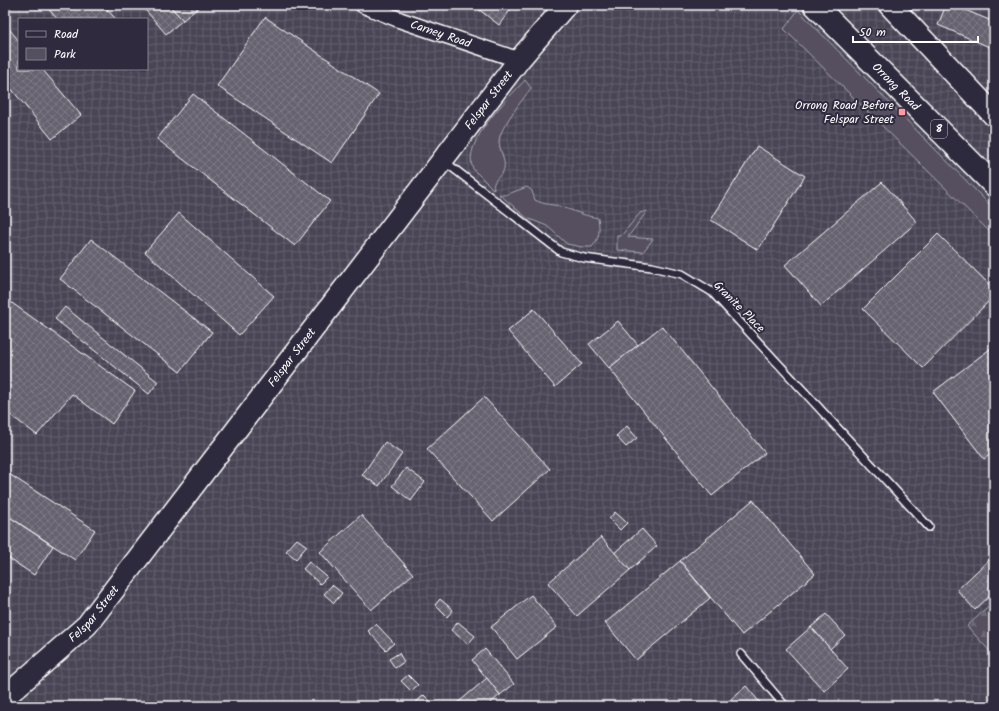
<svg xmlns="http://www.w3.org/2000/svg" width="999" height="711" viewBox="0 0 999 711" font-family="Kalam,sans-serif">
<defs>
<pattern id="industrial-grid" width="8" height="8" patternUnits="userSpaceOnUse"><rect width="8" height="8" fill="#494455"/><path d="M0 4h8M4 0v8" fill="none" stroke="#64606e"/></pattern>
<pattern id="forest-firs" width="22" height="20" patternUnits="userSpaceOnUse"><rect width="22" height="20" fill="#555060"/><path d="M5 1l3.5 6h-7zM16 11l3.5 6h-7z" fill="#6e6a78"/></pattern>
<pattern id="building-cross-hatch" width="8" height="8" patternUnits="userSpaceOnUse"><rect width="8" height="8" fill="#666270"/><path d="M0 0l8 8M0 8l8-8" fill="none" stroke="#7d7a85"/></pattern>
</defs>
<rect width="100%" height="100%" fill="#3c3749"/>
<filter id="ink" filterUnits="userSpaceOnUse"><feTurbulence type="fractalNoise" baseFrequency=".025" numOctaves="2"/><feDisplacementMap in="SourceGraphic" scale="8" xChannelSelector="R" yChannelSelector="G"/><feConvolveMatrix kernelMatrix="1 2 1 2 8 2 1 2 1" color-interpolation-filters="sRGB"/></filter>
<g filter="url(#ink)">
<path fill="url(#industrial-grid)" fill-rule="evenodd" d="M5 5H994V706H5ZM19 19H147V69H19Z"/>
<g fill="#555060" stroke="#aaa8b0">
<path d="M798 10 994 209V236L784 29Z"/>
<path d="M525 80 531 88C522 101 500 127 499 141 499 151 506 159 504 169 502 177 491 179 494 190L473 169C461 142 508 99 525 80Z"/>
<path d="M527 187 532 191 535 200C544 205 553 204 562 207 574 211 585 216 598 218 600 230 600 238 592 247H582L567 244 547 226 527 218 499 194 505 195Z"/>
<path d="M647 211 628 237 653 239 643 252 617 250V236H621L640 213Z"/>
</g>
<path fill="url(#forest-firs)" stroke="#aaa8b0" d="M994 602V656L967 626Z"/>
<g fill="url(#building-cross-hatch)" stroke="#fff">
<path d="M45 5H103L116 19H57Z"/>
<path d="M141 5H169L183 20 166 34Z"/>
<path d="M169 5H202L183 20Z"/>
<path d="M473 5H506L511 9 499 25Z"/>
<path d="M946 5H953L994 22V49L938 25Z"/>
<path d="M265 17 379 94 332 163 217 86Z"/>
<path d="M5 24 19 41V69H42L81 115 52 139 5 81Z"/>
<path d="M193 94 330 201 295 246 157 139Z"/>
<path d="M757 146 805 176 758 250 711 220Z"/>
<path d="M882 182 917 222 821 306 785 265Z"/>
<path d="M179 213 274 296 239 335 145 252Z"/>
<path d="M938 234 994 289V296L923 368 863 309Z"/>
<path d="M91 239 212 332 180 372 60 279Z"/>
<path d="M5 298 135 391 112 424 72 394 37 435 5 411Z"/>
<path d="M65 307 158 382 149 394 55 319Z"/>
<path d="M534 309 582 364 555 387 508 331Z"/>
<path d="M618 321 638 345 609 368 589 344Z"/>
<path d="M662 326 765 453 712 496 609 368Z"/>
<path d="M994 346V452L984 459 933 392Z"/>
<path d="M484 397 550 469 493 521 427 449Z"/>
<path d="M627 426 637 438 626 447 616 436Z"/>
<path d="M385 442 402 454 379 486 362 475Z"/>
<path d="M406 468 425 482 411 501 392 486Z"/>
<path d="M6 472 95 530 75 560 5 514Z"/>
<path d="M753 500 815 574 742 635 680 561Z"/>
<path d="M615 512 627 523 620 530 609 519Z"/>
<path d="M5 514 53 546 34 575 5 556Z"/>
<path d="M361 515 413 574 371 610 320 552Z"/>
<path d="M642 529 657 546 630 570 614 553Z"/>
<path d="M601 537 630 570 577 616 548 583Z"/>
<path d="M297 539 307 546 296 559 286 551Z"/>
<path d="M994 555V592L975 610 957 590Z"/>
<path d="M680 561 710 598 636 660 605 623Z"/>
<path d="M309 562 327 577 320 584 303 569Z"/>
<path d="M332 585 342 593 334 603 324 594Z"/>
<path d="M531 595 557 627 517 659 491 627Z"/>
<path d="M440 599 453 610 447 617 435 605Z"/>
<path d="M826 614 845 635 830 649 811 627Z"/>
<path d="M458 622 475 636 468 644 451 630Z"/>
<path d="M376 624 394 643 386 650 368 631Z"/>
<path d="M811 627 848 669 824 691 786 649Z"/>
<path d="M485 649 514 684 500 695 472 660Z"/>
<path d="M399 653 404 662 395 668 389 659Z"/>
<path d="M408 675 418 685 411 691 401 681Z"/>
<path d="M487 678 500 695 487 706H454Z"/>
<path d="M746 686 763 706H723Z"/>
<path d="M424 695 435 706H416L414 704Z"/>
<path d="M943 702 947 706H938Z"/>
</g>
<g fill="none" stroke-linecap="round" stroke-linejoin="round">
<defs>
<g id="lane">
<path d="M444 161 561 252 584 258 652 267 682 274 712 292 929 527"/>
<path d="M741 654 785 706"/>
</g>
<g id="street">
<path id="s1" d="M363 5 400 20 519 60"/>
</g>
<g id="secondary">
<path id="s2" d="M5 697 87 625 519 60 566 5"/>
</g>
<g id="highway">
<path id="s3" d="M815 5 994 185"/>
<path d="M890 5 994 115"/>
</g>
</defs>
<use href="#lane" stroke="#fff" stroke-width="10"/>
<use href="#street" stroke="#fff" stroke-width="18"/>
<use href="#secondary" stroke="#fff" stroke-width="24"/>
<use href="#highway" stroke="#fff" stroke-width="25"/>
<use href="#lane" stroke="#2f2a3d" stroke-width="7"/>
<use href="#street" stroke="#2f2a3d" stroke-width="15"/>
<use href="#secondary" stroke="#2f2a3d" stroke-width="21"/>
<use href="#highway" stroke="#2f2a3d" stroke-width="22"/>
</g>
</g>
<rect fill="#ff9aa2" stroke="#2f2a3d" stroke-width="1.5" x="898" y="108" width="8" height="8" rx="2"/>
<g text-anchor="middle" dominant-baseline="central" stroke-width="4" stroke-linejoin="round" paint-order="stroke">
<rect fill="#2f2a3d" stroke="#c1bfc5" stroke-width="1" x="931" y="120" width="16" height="18" rx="3"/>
<g font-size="11" font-weight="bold" fill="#fff">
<text x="939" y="129">8</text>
</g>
<g font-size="12" fill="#fff" stroke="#2f2a3d">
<text stroke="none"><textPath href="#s1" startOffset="83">Carney Road</textPath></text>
<text stroke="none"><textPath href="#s3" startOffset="115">Orrong Road</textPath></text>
<text stroke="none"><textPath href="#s2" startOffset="770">Felspar Street</textPath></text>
<text transform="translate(739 307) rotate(45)">Granite Place</text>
<text stroke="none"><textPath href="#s2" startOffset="446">Felspar Street</textPath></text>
<text stroke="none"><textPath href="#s2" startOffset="122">Felspar Street</textPath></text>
</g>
<g font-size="12" fill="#fff" stroke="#2f2a3d" text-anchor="end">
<text x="894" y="105">Orrong Road Before<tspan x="894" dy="14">Felspar Street</tspan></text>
</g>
</g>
<rect width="999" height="711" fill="none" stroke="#2f2a3d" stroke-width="20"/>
<rect x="10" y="10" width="979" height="691" fill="none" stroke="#fff" stroke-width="1.5" filter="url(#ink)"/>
<rect x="18" y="18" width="130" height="52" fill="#2f2a3d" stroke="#827f8b"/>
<rect x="26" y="31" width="20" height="6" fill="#2f2a3d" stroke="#827f8b"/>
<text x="54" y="38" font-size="12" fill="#ffffff">Road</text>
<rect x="26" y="48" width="20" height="12" fill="#555060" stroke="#827f8b"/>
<text x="54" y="58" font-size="12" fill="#ffffff">Park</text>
<path d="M853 36v6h125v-6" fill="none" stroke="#ffffff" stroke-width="2"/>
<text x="859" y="36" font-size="12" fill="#ffffff" stroke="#2f2a3d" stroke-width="3" paint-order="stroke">50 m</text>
</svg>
